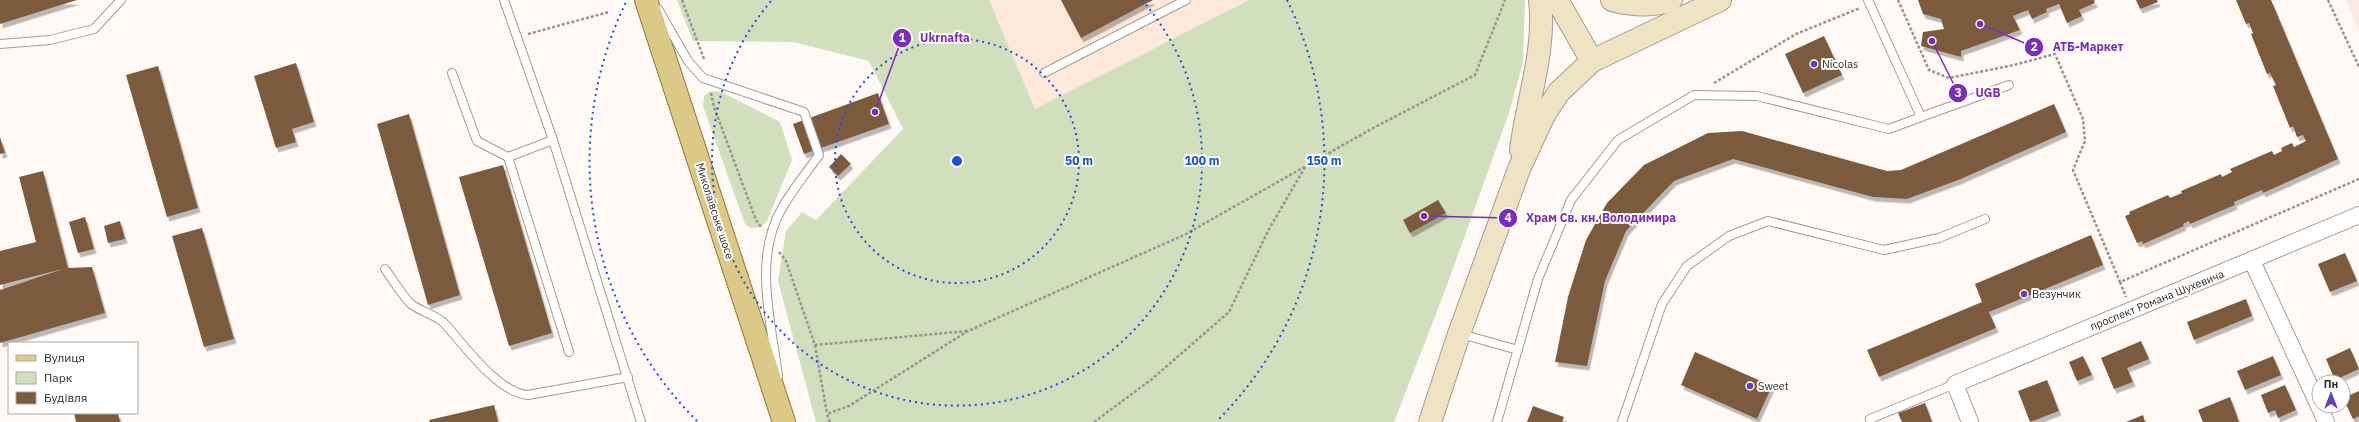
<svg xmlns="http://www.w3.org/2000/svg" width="2359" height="422" viewBox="0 0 2359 422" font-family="'IBM Plex Sans',sans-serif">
<defs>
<filter id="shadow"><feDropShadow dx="2.5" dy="4.5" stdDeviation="0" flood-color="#0004"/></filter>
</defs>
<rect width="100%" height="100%" fill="#fff9f5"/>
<path fill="#fde9da" d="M989 0H1249L1035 109Z"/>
<path fill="#f8e9e3" d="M2346 0H2359V32Z"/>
<g fill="#d2dfbd">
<path d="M677 0H989L1035 109 1249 0H1525L1523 62 1509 113 1446 288 1394 422H816L778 281 786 231 802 212 816 220 903 129 869 61 793 42 693 41Z"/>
<path d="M711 91 721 92 780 122 792 160 767 221 761 227 751 228 745 224 703 106 704 96Z"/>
</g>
<g fill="#7b5a3e" filter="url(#shadow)">
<path d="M0 0H77L0 24Z"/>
<path d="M1061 0H1153L1081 38Z"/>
<path d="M1918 0H2094L2095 3 2079 10 2082 16 2067 23 2059 4 2046 9 2047 12 2032 19 2028 10 2013 16 2020 30 1961 51V57L1921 46 1923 32 1944 29 1941 19 1923 14Z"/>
<path d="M2136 0H2157L2158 2 2140 9Z"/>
<path d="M2236 0H2271L2338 159 2263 193 2262 190 2234 202 2235 205 2190 224 2189 221 2183 224 2184 226 2143 244 2142 241 2137 243 2125 216 2130 214 2129 212 2168 195 2170 198 2182 193 2181 191 2221 174 2222 177 2232 172 2230 169 2272 151 2274 155 2282 151 2281 148 2292 143 2294 147 2306 141 2303 135 2297 137 2293 126 2290 128 2273 86 2276 85 2270 73 2267 74 2251 34 2253 33 2249 23 2246 24Z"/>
<path d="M1824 36 1842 75 1803 93 1785 54Z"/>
<path d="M296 63 314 122 292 129 296 142 276 148 254 76Z"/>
<path d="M158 66 198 208 167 217 126 75Z"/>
<path d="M878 93 889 124 804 154 793 124Z"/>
<path d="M2054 104 2066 132 1961 179 1907 199 1873 197 1733 159 1674 181 1626 231 1605 281 1587 366 1555 362 1568 297 1586 240 1607 203 1644 165 1708 133 1742 131 1887 171 1901 170Z"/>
<path d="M409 114 460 295 428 305 377 124Z"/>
<path d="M0 137 5 153 0 154Z"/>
<path d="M841 154 851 164 838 176 829 167Z"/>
<path d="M503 165 552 333 509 346 459 177Z"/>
<path d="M43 171 68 268 92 267 105 313 0 343V290L63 269 0 285V251L36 242 19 177Z"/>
<path d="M1438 200 1446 213 1410 233 1403 220Z"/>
<path d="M85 217 94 249 78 253 69 222Z"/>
<path d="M120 221 125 239 108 243 104 226Z"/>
<path d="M202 228 234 339 204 347 172 236Z"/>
<path d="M2091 235 2103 265 1989 312 1996 328 1879 377 1867 350 1982 302 1975 284Z"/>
<path d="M2345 253 2357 281 2330 292 2318 264Z"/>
<path d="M2246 299 2252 316 2194 340 2187 322Z"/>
<path d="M2141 341 2149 359 2127 368 2133 382 2114 389 2101 358Z"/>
<path d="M2350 348 2359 369 2335 380 2326 359Z"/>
<path d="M1695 352 1772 386 1757 419 1681 385Z"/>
<path d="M2083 356 2092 375 2077 381 2069 362Z"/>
<path d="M2273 356 2281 375 2245 390 2237 371Z"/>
<path d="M2047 380 2059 411 2030 422 2018 391Z"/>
<path d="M2285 385 2296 410 2278 418 2275 410 2268 413 2261 395Z"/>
<path d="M2359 391V416L2353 419 2343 398Z"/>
<path d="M2230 397 2239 422H2203L2198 410Z"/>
<path d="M1925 403 1932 422H1902L1898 413Z"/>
<path d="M494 405 498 422H430L429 420Z"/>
<path d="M1533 406 1564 417 1562 422H1527Z"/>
<path d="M74 413H118L120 422H76Z"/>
<path d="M2143 415 2145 422H2126Z"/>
</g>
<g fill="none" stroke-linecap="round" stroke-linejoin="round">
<defs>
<g id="lane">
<path d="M504 0 553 140 641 422"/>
<path d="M658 9 688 61 703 78 804 112 819 155C807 172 793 189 782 208 753 258 771 321 778 376"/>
<path d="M0 44 50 40 94 29 121 0"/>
<path d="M452 73 477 141 508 157"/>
<path d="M1044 73 1186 0"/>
<path d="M1921 117 2009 85"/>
<path d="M553 140 508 157 569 352"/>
<path d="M385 269C393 280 401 294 411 304 421 312 437 315 445 324 464 345 498 393 528 395L628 377"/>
<path d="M1461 334 1518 350"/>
<path d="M1497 422 1538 279 1571 200 1618 140 1694 95 1757 96 1889 129 1921 117 1868 0"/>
<path d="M1622 422 1662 304 1687 266 1729 236 1768 221 1884 250 1939 238 1985 219"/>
<path d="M1871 422 1870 419 1955 384"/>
</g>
<g id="street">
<path d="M2252 261 2319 406"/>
<path d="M2319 406 2326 422"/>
<path d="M1970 422 1955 384 2359 215"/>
</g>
<g id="secondary">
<path d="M1557 0 1592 61"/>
<path d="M1612 0C1629 5 1654 7 1671 0"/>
<path d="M1521 150C1527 100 1546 51 1540 0"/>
<path d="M1430 422 1459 334 1519 169 1544 115 1559 92 1592 61 1720 0"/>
</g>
<path id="primary" d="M646 0 784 422"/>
</defs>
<use href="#lane" stroke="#a79a91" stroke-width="10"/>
<use href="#street" stroke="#a79a91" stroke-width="18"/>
<use href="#secondary" stroke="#a79a91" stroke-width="24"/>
<use href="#primary" stroke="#917932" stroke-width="24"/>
<g stroke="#999390" stroke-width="2.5" stroke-dasharray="3 2" stroke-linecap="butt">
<path d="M682 0 704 59"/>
<path d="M1898 0 1929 70 1949 78 2014 65 2055 54 2083 119 2085 141 2073 170 2120 282 2359 179"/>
<path d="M2328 0 2359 67"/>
<path d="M528 34 609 12"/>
<path d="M1714 83 1796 34 1860 8"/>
<path d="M711 93 714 107 756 220 761 227"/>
<path d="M779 252 786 261 815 345 967 331"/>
<path d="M2120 282 2126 297"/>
<path d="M815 345 827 414"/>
<path d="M830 422 827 414 849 406 968 331 1184 235 1375 127 1475 75 1505 0"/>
<path d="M1094 422 1152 379 1229 312 1268 231 1305 167"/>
</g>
<use href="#lane" stroke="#fff" stroke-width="8"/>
<use href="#street" stroke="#fff" stroke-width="16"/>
<use href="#secondary" stroke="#eee3c3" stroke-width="22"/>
<use href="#primary" stroke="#dcc887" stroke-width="22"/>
</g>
<g fill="none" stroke="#1d4ed8" stroke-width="2" stroke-dasharray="2 4">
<circle cx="957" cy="161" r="122"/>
<path d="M1142 0A245 245 0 1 1 772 0"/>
<path d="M697 421A367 367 0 0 1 627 0M1287 0A367 367 0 0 1 1217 421"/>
</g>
<g fill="#643fb7" stroke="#fff" stroke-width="1.5">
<circle cx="1814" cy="64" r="4"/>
<circle cx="2024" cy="294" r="4"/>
<circle cx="1750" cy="386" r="4"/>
</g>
<g text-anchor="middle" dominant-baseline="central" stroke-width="4" stroke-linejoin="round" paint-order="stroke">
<g font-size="11" fill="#302b28" stroke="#fff" text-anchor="start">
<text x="1822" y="64">Nicolas</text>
<text x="2032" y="294">Везунчик</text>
<text x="1758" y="386">Sweet</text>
</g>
<g font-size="11" fill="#302b28" stroke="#fff">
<text transform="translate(715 211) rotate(72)">Миколаївське шосе</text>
<text transform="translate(2157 300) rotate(-22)">проспект Романа Шухевича</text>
</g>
</g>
<circle cx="957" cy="161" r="6" fill="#1d4ed8" stroke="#fff" stroke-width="2"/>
<g font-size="12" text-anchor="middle" font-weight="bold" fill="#1d4ed8" stroke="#fff" stroke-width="4" stroke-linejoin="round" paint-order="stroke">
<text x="1079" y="165">50 m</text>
<text x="1202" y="165">100 m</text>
<text x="1324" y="165">150 m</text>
</g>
<path fill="none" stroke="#7b2cbf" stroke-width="1.5" d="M875 112L902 38M1980 24L2034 47M1932 41L1958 93M1424 216L1508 218"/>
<g fill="#7b2cbf" stroke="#fff" stroke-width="1.5">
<circle cx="875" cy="112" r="4"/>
<circle cx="1980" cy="24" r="4"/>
<circle cx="1932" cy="41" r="4"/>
<circle cx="1424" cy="216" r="4"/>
<circle cx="902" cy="38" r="10"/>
<circle cx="2034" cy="47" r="10"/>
<circle cx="1958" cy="93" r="10"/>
<circle cx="1508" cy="218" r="10"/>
</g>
<g font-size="12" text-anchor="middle" font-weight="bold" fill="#fff">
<text x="902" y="42">1</text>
<text x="2034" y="51">2</text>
<text x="1958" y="97">3</text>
<text x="1508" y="222">4</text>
</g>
<g font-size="12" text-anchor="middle" font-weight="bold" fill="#7b2cbf" stroke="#fff" stroke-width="4" stroke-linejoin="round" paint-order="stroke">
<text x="945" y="42">Ukrnafta</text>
<text x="2088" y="51">АТБ-Маркет</text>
<text x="1988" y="97">UGB</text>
<text x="1601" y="222">Храм Св. кн. Володимира</text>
</g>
<rect x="8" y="342" width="130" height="72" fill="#ffffff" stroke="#acaaa9"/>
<rect x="16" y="355" width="20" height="6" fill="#dcc887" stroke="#acaaa9"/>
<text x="44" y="362" font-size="12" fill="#302b28">Вулиця</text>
<rect x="16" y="372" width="20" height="12" fill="#d2dfbd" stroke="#acaaa9"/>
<text x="44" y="382" font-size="12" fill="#302b28">Парк</text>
<rect x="16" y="392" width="20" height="12" fill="#7b5a3e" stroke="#acaaa9"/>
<text x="44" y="402" font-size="12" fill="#302b28">Будівля</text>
<g transform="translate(2331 394)"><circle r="19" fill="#ffffff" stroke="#acaaa9"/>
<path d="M0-3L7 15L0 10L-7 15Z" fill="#643fb7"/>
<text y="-6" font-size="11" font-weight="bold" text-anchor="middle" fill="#302b28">Пн</text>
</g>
</svg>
